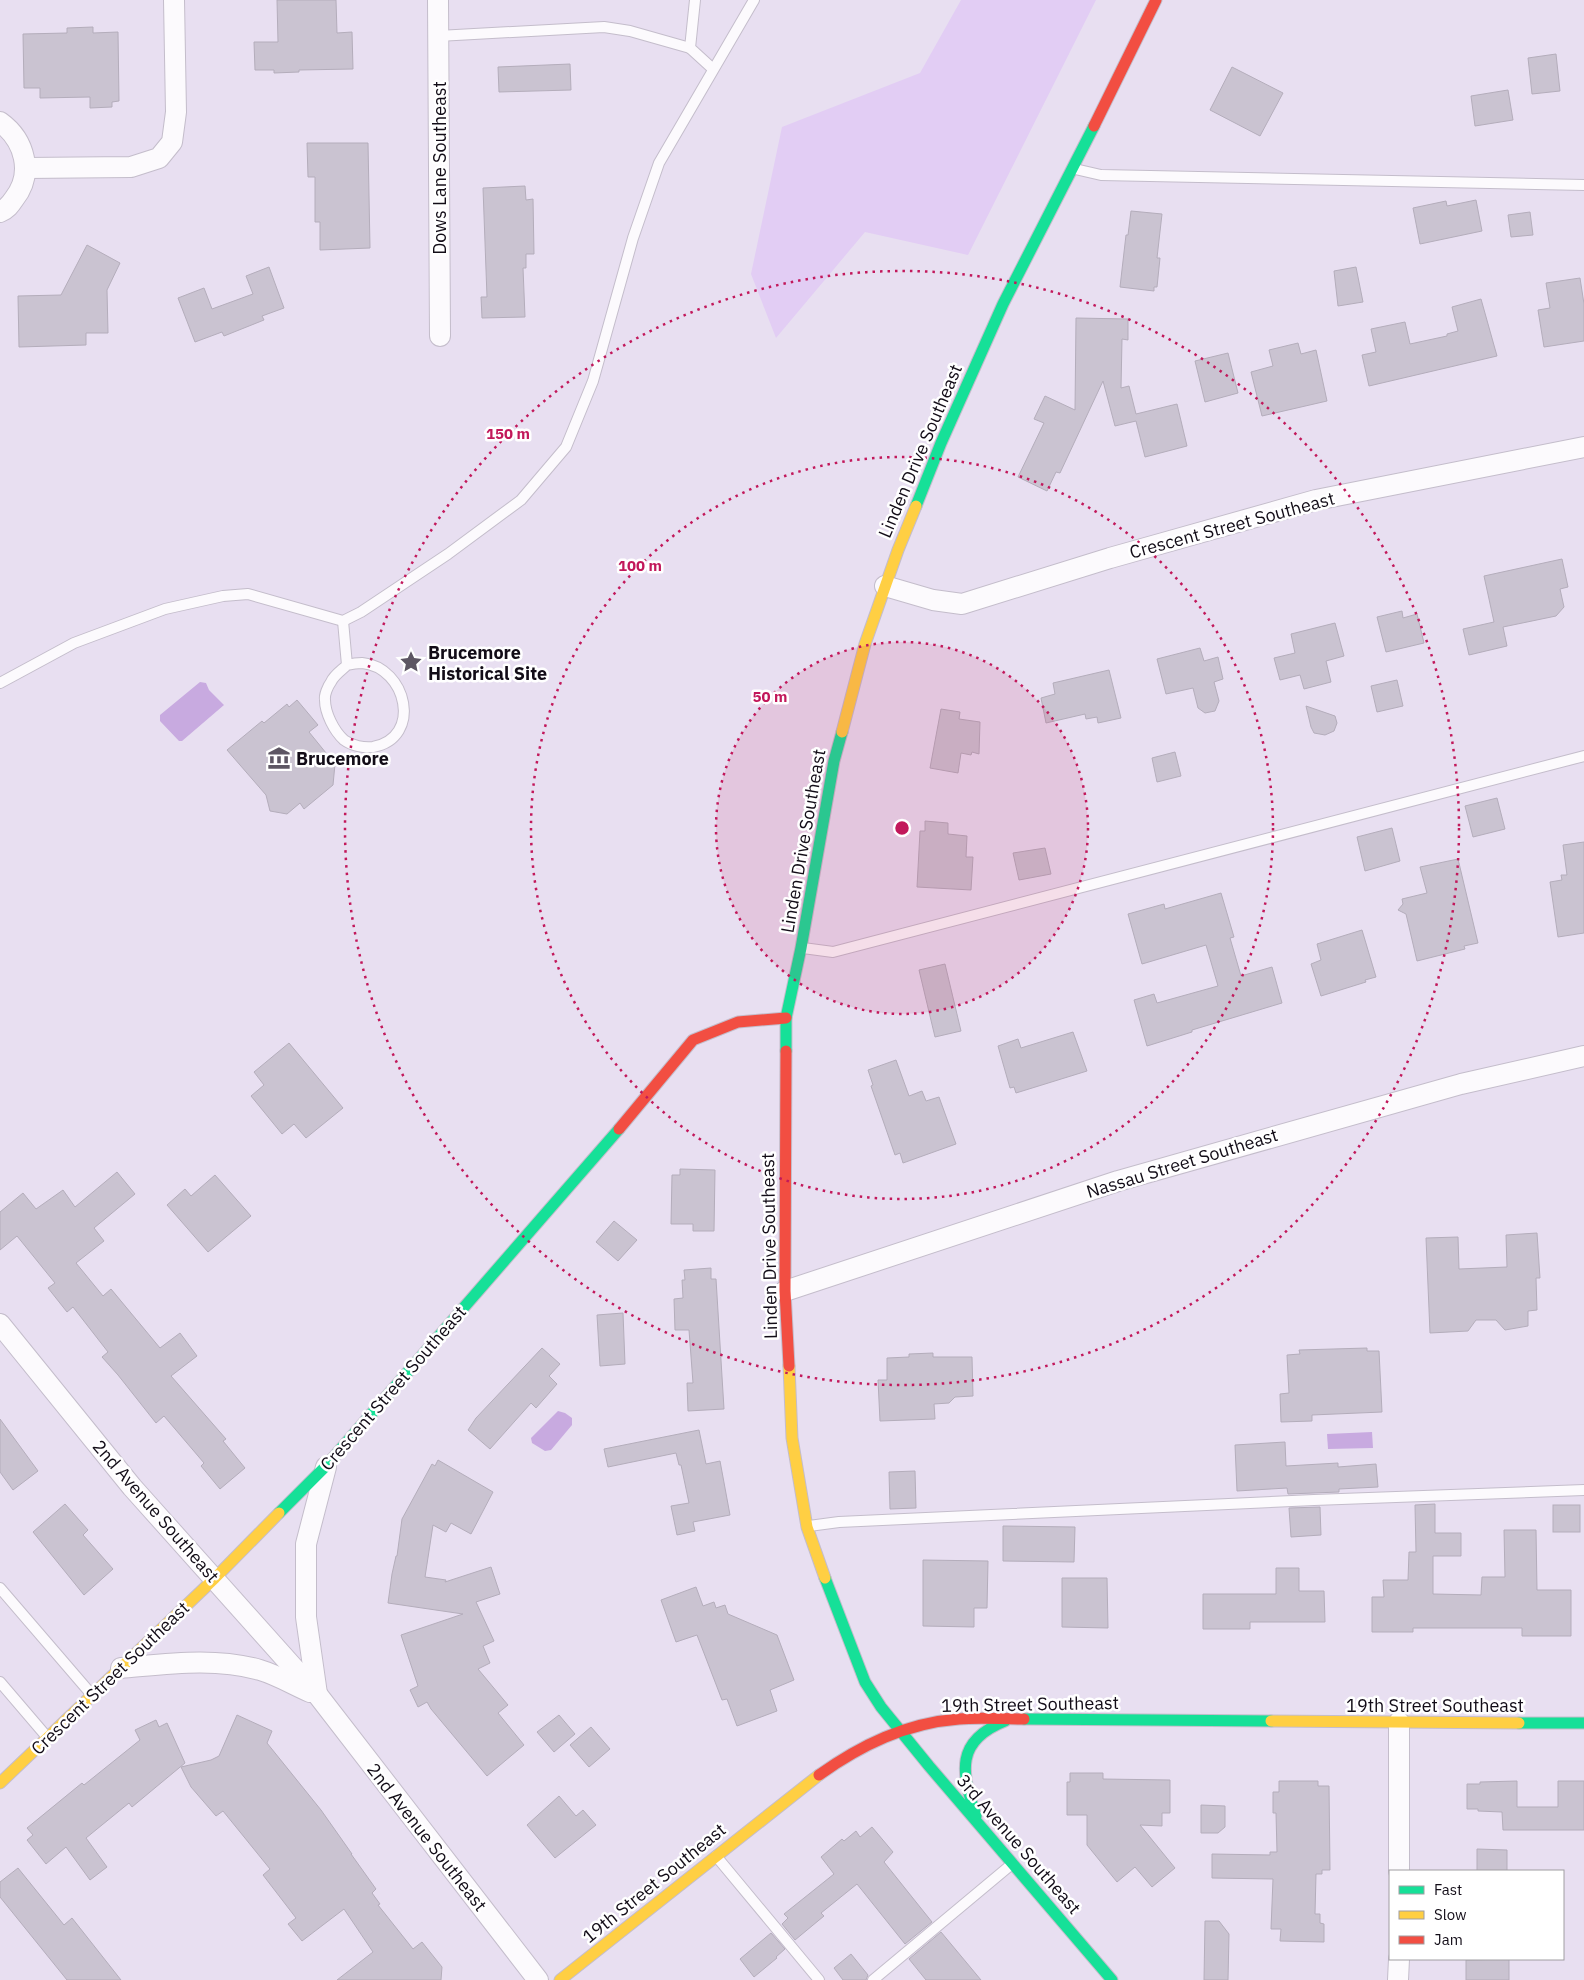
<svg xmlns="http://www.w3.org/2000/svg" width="1584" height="1980" viewBox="0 0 1584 1980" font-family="'IBM Plex Sans',sans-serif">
<rect width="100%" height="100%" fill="#e8dff1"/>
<path fill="#e2cdf4" d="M961 0H1096L968 255 865 232 776 338 751 274 782 127 920 73Z"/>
<g fill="#c8aae0">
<path d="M200 682 206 683 209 690 224 705 182 741H179L160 721V715Z"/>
<path d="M558 1411 565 1413 572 1418V1425L551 1450 545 1451 532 1443 531 1438Z"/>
<path d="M1372 1432 1373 1448 1328 1449 1327 1434Z"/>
</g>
<g fill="#cac3d1" stroke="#b4adbb">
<path d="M277 0H336L337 33 352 32 353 69 299 70V72L274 73V70H255L254 42H278Z"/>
<path d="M93 27V33L118 32 119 101 112 102V107L90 108V97L40 98V88H24L23 34 67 33V28Z"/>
<path d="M1556 54 1560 91 1532 94 1528 58Z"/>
<path d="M570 64 571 90 499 92 498 67Z"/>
<path d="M1232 67 1283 93 1260 136 1210 110Z"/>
<path d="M1508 90 1513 120 1475 126 1471 96Z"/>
<path d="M307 143H368L370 248 320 250V222H315V177H308Z"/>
<path d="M525 186 526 200 533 199 534 254H526V268H523L525 317 482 318 481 297H487L483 188Z"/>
<path d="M1476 200 1482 231 1420 244 1413 208 1446 201 1447 206Z"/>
<path d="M1131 211 1162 214 1157 258H1160L1157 287H1154V291L1120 287 1126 235H1128Z"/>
<path d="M1530 212 1533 235 1511 237 1508 215Z"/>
<path d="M87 245 120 263 107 290 108 333H86V345L19 347 18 296 61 295Z"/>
<path d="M269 267 284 308 262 316 264 320 224 336 222 332 195 342 178 298 204 288 212 309 253 294 246 276Z"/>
<path d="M1356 267 1363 302 1338 306 1334 271Z"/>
<path d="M1580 278 1584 304V341L1544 347 1538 310 1550 308 1546 283Z"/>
<path d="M1481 299 1497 356 1369 386 1362 355 1376 352 1371 329 1405 322 1410 344 1447 336V334L1458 331 1452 307Z"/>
<path d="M1076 318 1128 319V340L1122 339 1121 388 1129 386 1136 414 1177 404 1187 446 1145 457 1136 421 1115 426 1103 381 1060 473 1056 472 1047 491 1018 477 1044 423 1034 419 1045 396 1075 410Z"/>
<path d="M1298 343 1301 354 1316 350 1327 401 1262 416 1251 372 1273 366 1269 350Z"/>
<path d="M1228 353 1238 393 1205 402 1195 361Z"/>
<path d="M1562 559 1568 587 1560 589 1564 607 1556 616 1503 627 1507 646 1469 655 1463 629 1494 622 1484 576Z"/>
<path d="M1402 611 1403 618 1417 614 1424 643 1386 652 1377 617Z"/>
<path d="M1335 623 1344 656 1326 661 1331 682 1304 689 1300 675 1280 680 1274 658 1295 653 1291 634Z"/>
<path d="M1200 648 1204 661 1218 657 1223 679 1214 682 1219 701 1215 711 1205 713 1198 708 1193 688 1166 694 1157 659Z"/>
<path d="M1109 670 1121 718 1098 723 1097 717 1086 719 1085 714 1046 723 1041 698 1055 694 1053 683Z"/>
<path d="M1397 680 1403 706 1377 712 1371 686Z"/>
<path d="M297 700 318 725 309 732 335 764 333 785 304 809 300 803 287 814 270 811 266 795 227 750 262 721 264 723 287 704 289 707Z"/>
<path d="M1306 706 1335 716 1337 723 1334 731 1325 735 1314 733 1311 727Z"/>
<path d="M941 709 960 712 959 719 980 722 979 754 972 752 971 755 961 753 958 773 930 768Z"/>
<path d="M1175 752 1181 776 1157 782 1152 758Z"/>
<path d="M1497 798 1505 829 1473 837 1465 806Z"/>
<path d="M925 821 948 823V834L967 836 966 857H973L971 890 917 887 920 831H925Z"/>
<path d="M1392 828 1400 861 1365 871 1357 837Z"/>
<path d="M1584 842V933L1558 937 1550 882 1562 880 1561 875H1567L1563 845Z"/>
<path d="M1045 848 1051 874 1019 880 1013 853Z"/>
<path d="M1458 859 1478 943 1464 946 1465 949 1417 961 1406 914 1398 910 1403 904 1402 899 1427 893 1420 867Z"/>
<path d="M1221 893 1234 937 1230 938 1241 976 1272 967 1282 1003 1192 1030V1032L1147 1046 1134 1000 1154 994 1157 1003 1218 986 1206 945 1142 964 1128 914 1164 904 1165 909Z"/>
<path d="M1362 930 1376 977 1365 980 1366 982 1321 996 1311 964 1321 960 1317 944Z"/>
<path d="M945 964 961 1031 935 1037 919 970Z"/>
<path d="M1073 1032 1087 1071 1016 1093 1014 1087 1010 1088 998 1046 1018 1039 1021 1048Z"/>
<path d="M289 1043 343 1108 306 1138 294 1124 282 1134 251 1096 264 1085 254 1072Z"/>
<path d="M896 1060 909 1096 922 1091 926 1101 939 1097 956 1144 903 1163 900 1153 895 1155 871 1086 873 1085 868 1070Z"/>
<path d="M680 1169 715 1170 714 1231H693V1224H671L672 1175H680Z"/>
<path d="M117 1172 135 1194 94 1228 104 1241 76 1263 103 1296 111 1289 160 1348 180 1333 197 1356 171 1376 226 1439 223 1441 245 1468 220 1489 201 1466 204 1463 164 1416 156 1423 118 1375 102 1357 108 1352 73 1307 67 1312 48 1288 55 1283 17 1236 0 1250V1212L23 1193 36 1209 63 1190 75 1207Z"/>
<path d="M215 1175 251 1216 208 1252 167 1205 185 1189 191 1196Z"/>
<path d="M614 1221 637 1240 618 1261 596 1242Z"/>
<path d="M1537 1233 1540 1278H1536L1537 1310 1528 1311V1326L1505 1330 1496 1320H1476L1468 1331 1430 1333 1426 1238 1458 1237 1459 1269 1507 1267 1506 1235Z"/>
<path d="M711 1268V1279H716L724 1409 688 1411 687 1383H693L689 1330H675L674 1299 683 1298 682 1280H685L684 1270Z"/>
<path d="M623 1313 625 1364 600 1366 597 1315Z"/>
<path d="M542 1348 560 1364 549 1376 557 1384 536 1408 531 1403 490 1449 468 1430 476 1418Z"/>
<path d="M1367 1348V1351H1379L1382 1412 1312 1415V1421L1281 1422 1280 1394 1289 1393 1287 1355 1300 1354 1299 1350Z"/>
<path d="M933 1353V1357H972L973 1396 955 1397 949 1403 934 1404 935 1419 880 1421 878 1380H887V1358L909 1357V1354Z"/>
<path d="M0 1419 38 1471 13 1490 0 1472Z"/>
<path d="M699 1430 706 1464 720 1461 730 1515 693 1522 695 1531 677 1535 671 1506 689 1503 681 1465H679L676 1453 608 1467 604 1449Z"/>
<path d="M1285 1442 1286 1466 1338 1463V1467L1376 1464 1378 1487 1339 1489V1492L1288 1494 1287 1488 1237 1491 1235 1445Z"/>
<path d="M438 1460 493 1492 471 1534 451 1523 446 1532 433 1525 425 1577 446 1580 445 1582 491 1567 500 1594 476 1602 494 1641 483 1646 490 1663 478 1669 508 1705 498 1713 524 1745 487 1776 431 1709 427 1702 418 1707 410 1690 418 1686 401 1635 463 1614 388 1603 392 1574 396 1556H397L402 1519 432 1464 435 1466Z"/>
<path d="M915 1471 916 1508 890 1509 889 1472Z"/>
<path d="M65 1504 88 1530 83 1535 113 1569 84 1595 33 1532Z"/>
<path d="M1435 1504V1533H1461V1556H1433V1594L1481 1595 1482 1577H1505L1504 1530H1536L1537 1590H1571V1636H1522V1628H1413V1632H1372V1597H1384L1383 1580H1408L1409 1552H1416L1415 1505Z"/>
<rect x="1553" y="1505" width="27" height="27"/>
<path d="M1320 1507 1321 1535 1291 1537 1289 1508Z"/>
<path d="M1003 1526 1075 1527 1074 1562 1003 1561Z"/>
<path d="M923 1560 988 1561 987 1608H974V1627L923 1626Z"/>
<path d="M1276 1568H1299V1591H1324L1325 1622H1250V1629H1203V1594H1276Z"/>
<path d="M1062 1578H1107L1108 1628 1062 1627Z"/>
<path d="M696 1587 703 1606 714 1602 716 1608 725 1605 728 1614 777 1635 794 1680 770 1690 777 1711 737 1726 727 1699 722 1700 697 1635 676 1642 661 1600Z"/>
<path d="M237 1715 272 1731 267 1743 321 1810 352 1854H351L376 1889 372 1893 380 1904 378 1905 413 1949 422 1942 442 1967 441 1980H337L373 1952 344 1909 302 1941 288 1924 296 1918 263 1875 270 1869 223 1811 216 1816 191 1787 181 1767 211 1760 219 1756Z"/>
<path d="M559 1715 575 1734 554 1752 537 1732Z"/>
<path d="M156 1720 159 1727 167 1723 185 1763 132 1807 129 1803 86 1838 107 1867 90 1880 66 1847 46 1864 27 1840 33 1835 27 1828 82 1783 84 1785 140 1740 135 1730Z"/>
<path d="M591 1727 610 1749 589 1767 570 1745Z"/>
<path d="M1070 1773H1103V1779L1170 1780V1813H1162V1826L1140 1825 1175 1868 1152 1887 1135 1867 1117 1882 1087 1845V1815H1067V1782H1070Z"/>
<path d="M1279 1781H1318V1786H1329L1330 1870H1322V1874H1316L1315 1914H1320V1923L1324 1924V1942L1280 1941 1281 1929H1271L1273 1879 1212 1878V1854L1270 1855V1852H1277L1276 1813H1273V1792H1279Z"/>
<path d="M1517 1781V1807H1558V1781H1584V1830H1503L1502 1812 1478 1811V1809H1467V1784H1480V1782Z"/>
<path d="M559 1796 576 1816 583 1810 596 1825 555 1858 527 1825Z"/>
<path d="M1201 1805 1225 1806V1827L1218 1833H1201Z"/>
<path d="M872 1827 893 1852 884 1862 932 1922 905 1944 857 1884 821 1913 824 1916 795 1940 782 1924 788 1918 784 1914 834 1874 821 1857 842 1839 844 1841 856 1831 860 1837Z"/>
<path d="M1477 1849 1507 1850V1871H1477Z"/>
<path d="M18 1868 64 1925 72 1918 121 1980H67L0 1897V1882Z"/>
<path d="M1205 1921H1219L1229 1934 1228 1980H1204Z"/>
<path d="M941 1932 981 1980H926L909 1959Z"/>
<path d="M771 1933 785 1949 776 1957 777 1958 754 1977 740 1959Z"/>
<path d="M851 1954 868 1975 866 1980H843L834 1968Z"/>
<path d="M1509 1959V1980H1466V1960Z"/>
</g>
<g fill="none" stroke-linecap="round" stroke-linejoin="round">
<defs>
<g id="lane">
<path d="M695 0 690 48 713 69"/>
<path d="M438 36 604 27 630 31 690 48"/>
<path d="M1075 169 1101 175 1584 185"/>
<path d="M343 621 347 665C342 670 334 675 331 682 328 686 324 695 325 700 325 713 334 731 344 740 352 746 364 748 373 747 423 738 407 667 362 663 357 663 351 664 347 665"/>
<path d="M0 683 74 643 165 609 223 596 248 594 343 621 361 612 448 554 521 500 566 447 593 381 633 238 659 163 754 0"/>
<path d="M803 948 833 952 1584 756"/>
<path d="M809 1526 839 1522 1314 1500 1584 1490"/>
<path d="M0 1588 92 1695"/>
<path d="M0 1682 47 1737"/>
<path d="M716 1856 819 1980"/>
<path d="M873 1980 1012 1864"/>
</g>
<g id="street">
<path d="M438 0 440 336"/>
<path d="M0 122C25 140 34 174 14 199 10 205 7 209 0 212"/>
<path d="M26 168 131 167 159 158 172 142 176 112 174 0"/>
<path d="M885 586 933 600 962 604 1110 558 1316 500 1584 447"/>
<path d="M785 1291 1118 1181 1461 1084 1584 1056"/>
<path d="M0 1324 132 1487 317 1694 538 1980"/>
<path d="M121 1668C167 1664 215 1657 260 1670 277 1675 294 1685 310 1692"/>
<path d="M317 1694 306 1617V1544L326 1467"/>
<path d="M1399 1871V1722"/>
<path d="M1398 1980 1399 1959"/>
</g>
<g id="fast">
<path d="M916 506 941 443 1003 304 1094 126"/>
<path d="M786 1051V1018L801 948 834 761 842 732"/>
<path d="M279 1513 326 1466 619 1129"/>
<path d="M825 1578 865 1682 881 1707 929 1766 1112 1980"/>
<path d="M1024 1719 1271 1721"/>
<path d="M1519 1723H1584"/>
<path d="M976 1816C961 1772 955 1741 1005 1721"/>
</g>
<g id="slow">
<path d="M842 732 865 644 898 550 916 506"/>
<path d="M789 1366 792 1438 807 1527 825 1578"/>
<path d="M1271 1721 1519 1723"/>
<path d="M0 1783 215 1578 279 1513"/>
<path d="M560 1980 819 1775"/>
</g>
<g id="jam">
<path d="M1094 126 1156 0"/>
<path d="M786 1051 785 1291 789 1366"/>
<path d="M619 1129 693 1040 738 1022 786 1018"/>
<path d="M819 1775C861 1745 906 1723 959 1719 980 1717 1002 1719 1024 1719"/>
</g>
</defs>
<use href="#lane" stroke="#c4bdcb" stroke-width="12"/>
<use href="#street" stroke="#c4bdcb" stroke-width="22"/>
<use href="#fast" stroke="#c4bdcb" stroke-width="13"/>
<use href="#slow" stroke="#c4bdcb" stroke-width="13"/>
<use href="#jam" stroke="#c4bdcb" stroke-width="13"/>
<use href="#lane" stroke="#fcfafd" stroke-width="10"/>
<use href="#street" stroke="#fcfafd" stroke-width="20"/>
<use href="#fast" stroke="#16e098" stroke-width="11"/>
<use href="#slow" stroke="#ffcf43" stroke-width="11"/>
<use href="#jam" stroke="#f24e42" stroke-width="11"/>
</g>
<circle cx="902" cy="828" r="186" fill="#c2185b" fill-opacity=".12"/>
<g fill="none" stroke="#c2185b" stroke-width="2.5" stroke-dasharray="2.5 5">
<circle cx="902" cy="828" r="186"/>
<circle cx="902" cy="828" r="371"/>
<circle cx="902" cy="828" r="557"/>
</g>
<defs>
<symbol id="sight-bare" viewBox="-9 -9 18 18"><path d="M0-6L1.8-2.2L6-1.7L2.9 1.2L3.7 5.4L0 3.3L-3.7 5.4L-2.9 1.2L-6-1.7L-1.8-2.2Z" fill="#5d5663" stroke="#fff" stroke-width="2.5" paint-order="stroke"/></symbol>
<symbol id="museum-bare" viewBox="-9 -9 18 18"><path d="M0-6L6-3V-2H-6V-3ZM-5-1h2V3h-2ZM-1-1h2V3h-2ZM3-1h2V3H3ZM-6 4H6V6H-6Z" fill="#5d5663" stroke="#fff" stroke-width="2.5" paint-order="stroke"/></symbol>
</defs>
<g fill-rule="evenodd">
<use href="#sight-bare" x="395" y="646" width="32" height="32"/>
<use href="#museum-bare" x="263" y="742" width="32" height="32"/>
</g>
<g text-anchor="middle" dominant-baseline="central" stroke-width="5" stroke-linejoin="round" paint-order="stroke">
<g font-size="18" fill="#120c17" stroke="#fff">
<text transform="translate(439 168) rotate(-90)">Dows Lane Southeast</text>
<text transform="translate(920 451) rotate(-67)">Linden Drive Southeast</text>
<text transform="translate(1232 525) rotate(-15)">Crescent Street Southeast</text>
<text transform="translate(803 841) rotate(-80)">Linden Drive Southeast</text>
<text transform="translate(1182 1163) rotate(-17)">Nassau Street Southeast</text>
<text transform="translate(769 1246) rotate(-91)">Linden Drive Southeast</text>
<text transform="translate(393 1388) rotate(-49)">Crescent Street Southeast</text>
<text transform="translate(156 1511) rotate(49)">2nd Avenue Southeast</text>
<text transform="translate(110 1678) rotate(-44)">Crescent Street Southeast</text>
<text transform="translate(1030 1704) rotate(-1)">19th Street Southeast</text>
<text x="1435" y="1705">19th Street Southeast</text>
<text transform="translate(427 1837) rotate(52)">2nd Avenue Southeast</text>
<text transform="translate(1019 1844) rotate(49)">3rd Avenue Southeast</text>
<text transform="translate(654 1883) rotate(-39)">19th Street Southeast</text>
</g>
<g font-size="18" font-weight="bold" fill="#120c17" stroke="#fff" text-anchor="start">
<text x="428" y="652">Brucemore<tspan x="428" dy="21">Historical Site</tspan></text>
<text x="296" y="758">Brucemore</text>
</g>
</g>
<circle cx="902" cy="828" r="8" fill="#c2185b" stroke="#fff" stroke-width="2.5"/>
<g font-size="15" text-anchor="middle" font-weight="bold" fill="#c2185b" stroke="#fff" stroke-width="5" stroke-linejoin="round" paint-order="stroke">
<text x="508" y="439">150 m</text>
<text x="640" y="571">100 m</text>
<text x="770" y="702">50 m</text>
</g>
<rect x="1389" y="1870" width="175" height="90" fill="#ffffff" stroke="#a09ea2"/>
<rect x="1399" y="1886" width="25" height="8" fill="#16e098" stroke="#a09ea2"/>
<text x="1434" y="1895" font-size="15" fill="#120c17">Fast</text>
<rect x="1399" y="1911" width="25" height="8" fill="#ffcf43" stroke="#a09ea2"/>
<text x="1434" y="1920" font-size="15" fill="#120c17">Slow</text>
<rect x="1399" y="1936" width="25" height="8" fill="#f24e42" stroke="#a09ea2"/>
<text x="1434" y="1945" font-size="15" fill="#120c17">Jam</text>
</svg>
